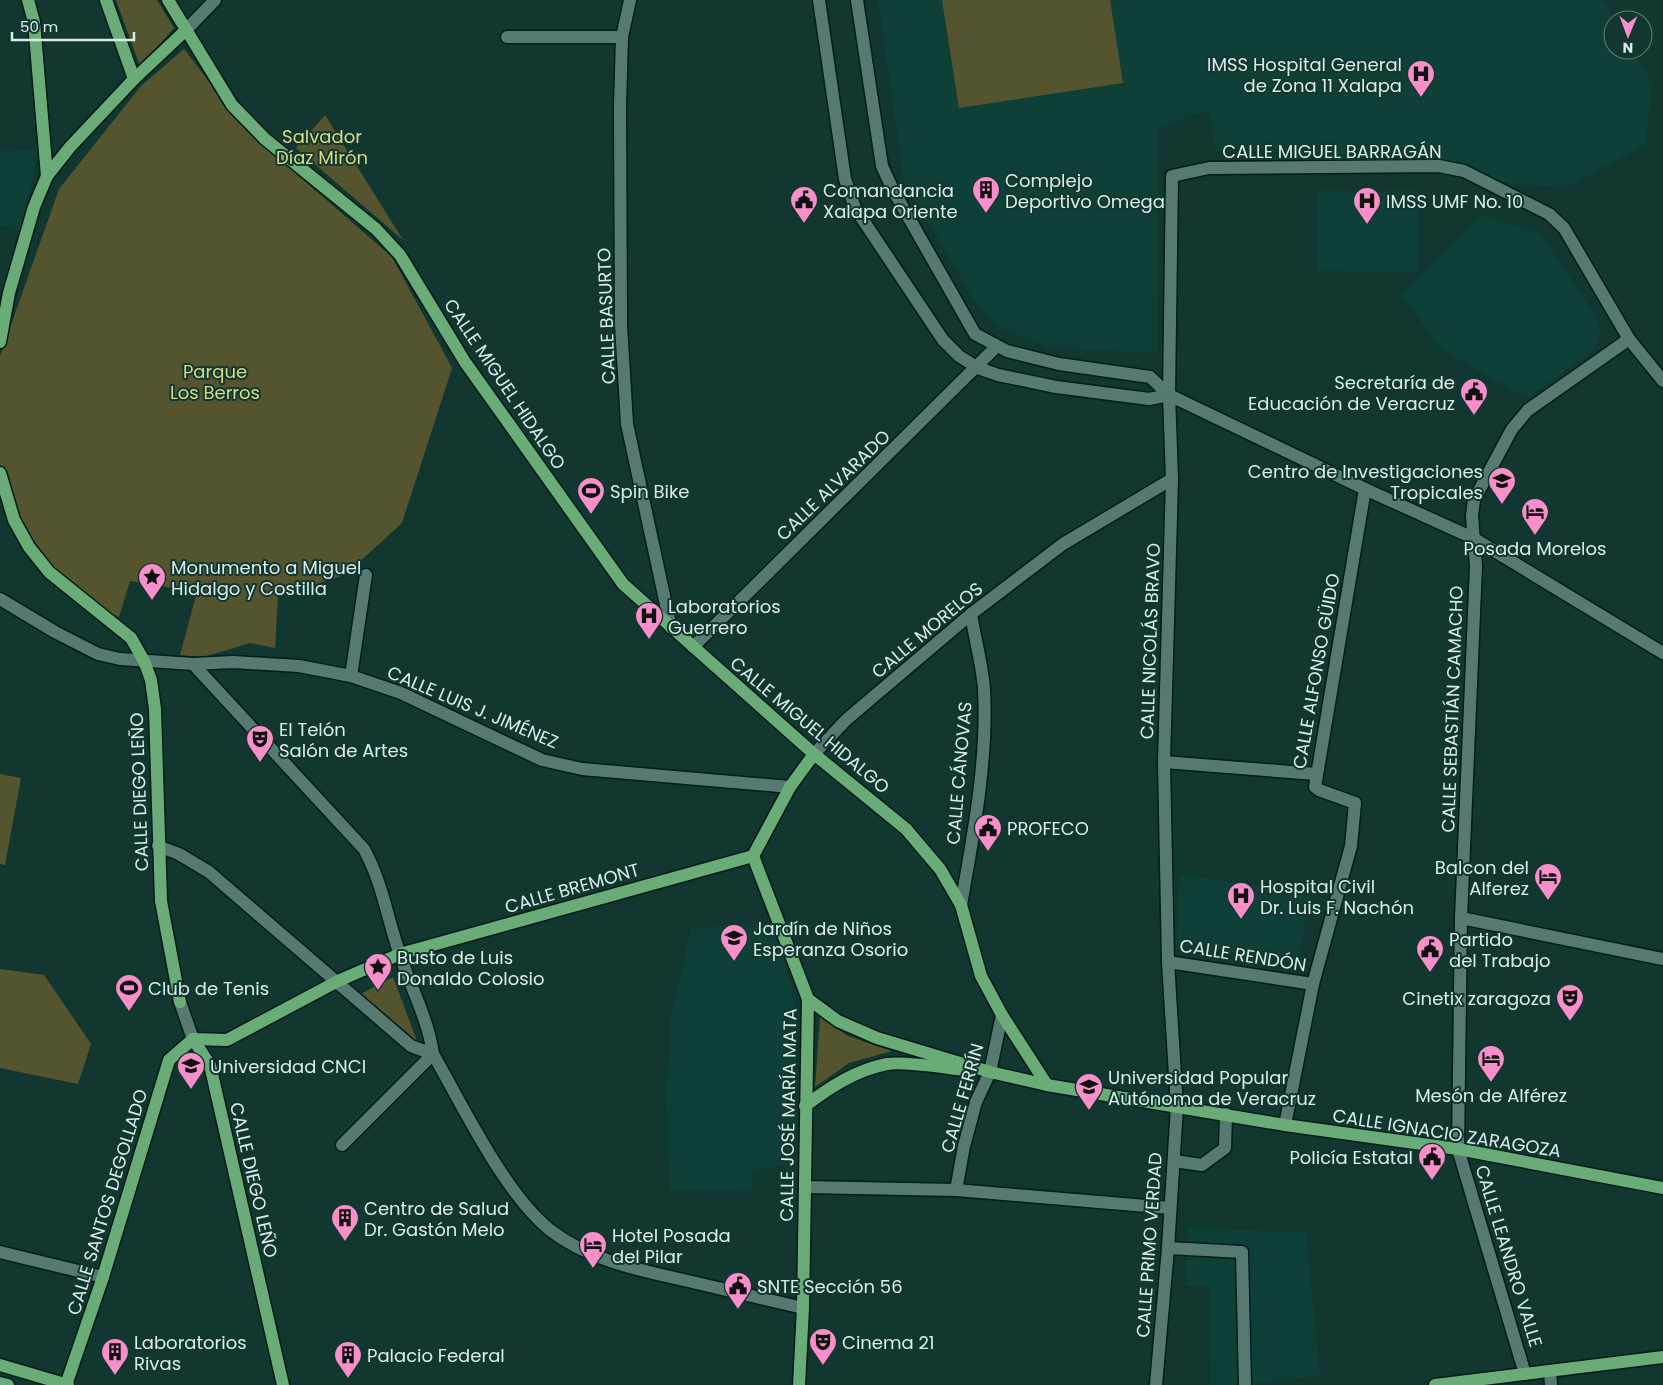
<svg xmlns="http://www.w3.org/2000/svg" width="1663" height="1385" viewBox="0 0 1663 1385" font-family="Poppins,sans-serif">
<rect width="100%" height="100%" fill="#123730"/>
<g fill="#0e4037">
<path d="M878 0H1603L1615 20H1613V50H1632L1652 83 1646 144 1566 188 1483 181 1425 155 1216 151 1209 112 1193 114 1158 130 1157 353 1051 348 999 328 977 305 904 180Z"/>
<path d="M38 150 20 231 0 225V151Z"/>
<path d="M1317 191H1417V272L1318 271Z"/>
<path d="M1481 215 1540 233 1596 316 1600 333 1594 350 1527 399 1441 349 1401 294Z"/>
<path d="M1180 874 1310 894 1298 962 1176 945Z"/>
<path d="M773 922 793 994 796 1043 793 1163 753 1171 752 1191 670 1190 666 1086 671 1047V1017L691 929Z"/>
<path d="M1188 1227 1306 1233 1320 1376 1238 1385H1211L1210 1286H1185Z"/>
</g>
<g fill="#54552f">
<path d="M116 0H157L174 28 140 66Z"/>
<path d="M942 0H1110L1123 83 959 108Z"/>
<path d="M184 49 246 130 392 257 452 368 402 523 345 575 278 596 275 648 250 643 204 657 180 655 197 592 130 581 119 617 100 611 54 577 23 536 0 469V356L59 189 141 86Z"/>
<path d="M325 115 403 240 296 148Z"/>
<path d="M0 774 21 778 5 865 0 864Z"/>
<path d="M0 969 44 975 91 1044 78 1084 0 1068Z"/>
<path d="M393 977 420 1049 357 996Z"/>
<path d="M820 1017 848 1036 892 1051 849 1063 815 1087Z"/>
</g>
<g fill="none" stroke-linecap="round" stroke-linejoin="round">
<defs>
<g id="minor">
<path d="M630 0 622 37 620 106 621 325 627 424 671 628"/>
<path d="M819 0 845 179 855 208 943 340 959 356 978 368 998 375 1056 387 1149 399 1169 395"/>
<path d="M857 0 882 166 893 190 975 334 1007 351 1059 364 1150 377 1169 395 1365 489 1473 538 1663 653"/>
<path d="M186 30 215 0"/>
<path d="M507 37H622"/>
<path d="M0 599 55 632 98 654 120 659 193 664 233 662 299 666 351 676 401 693 542 760 582 769 790 787"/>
<path d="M693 647 996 347"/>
<path d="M193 664 364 849C383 884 387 918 400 955 411 988 428 1019 433 1054 463 1106 504 1193 550 1230 590 1261 640 1270 688 1281 726 1290 764 1299 803 1308"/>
<path d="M351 676 366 575"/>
<path d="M814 754 846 720 971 614 1063 544 1172 479"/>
<path d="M1164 762 1316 774"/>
<path d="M158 846 179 854 209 872 411 1046 433 1054 342 1145"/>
<path d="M961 905C973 837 988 759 984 689 982 664 975 639 971 614"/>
<path d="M1461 918 1663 959"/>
<path d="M1168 962 1313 984"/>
<path d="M180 1002 193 1039"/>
<path d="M1285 1125 1313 984 1351 846 1355 803 1319 790 1315 787 1365 489"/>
<path d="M1174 1161 1202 1165 1225 1148 1226 1114"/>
<path d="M805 1187 956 1190 1170 1208"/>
<path d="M956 1190 964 1146 976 1102 990 1072 1002 1015"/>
<path d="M1168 1248 1242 1252 1245 1385"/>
<path d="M0 1252 103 1277"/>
<path d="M1550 1371 1551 1385"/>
<path d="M1525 1374 1458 1149 1461 918 1476 566 1472 516 1474 500 1512 429 1528 410 1629 339"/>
<path d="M1156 1385 1168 1248 1177 1107 1168 962 1164 762 1172 479 1169 395 1172 176 1209 168 1439 166 1464 171 1549 214 1564 228 1629 339 1663 381"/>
</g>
<g id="major">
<path d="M28 0 34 22 47 176"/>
<path d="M106 0 134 79"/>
<path d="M168 0 232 105 265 139 376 229 400 255 465 362 623 584 814 754 906 829 940 869 961 905 981 976 1002 1015 1047 1085"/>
<path d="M0 342 9 293 34 207 47 176 70 147 134 79 186 30"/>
<path d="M0 473 14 520 29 547 49 572 131 638 144 661 151 680 155 709 161 901 180 1002"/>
<path d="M753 856 808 999 803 1308 799 1385"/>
<path d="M753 856 790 787 814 754"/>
<path d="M808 999 838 1021 877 1038 990 1072 1047 1085 1285 1125 1458 1149 1663 1188"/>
<path d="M193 1039 227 1040 338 981 400 954 753 856"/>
<path d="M193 1039 210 1065 283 1385"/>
<path d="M805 1106C830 1087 856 1070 887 1064 904 1061 946 1068 965 1070"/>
<path d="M0 1365 68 1385"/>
<path d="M0 1383 8 1385"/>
<path d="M66 1385 103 1277 169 1060 193 1039"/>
<path d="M1435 1385 1663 1357"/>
</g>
</defs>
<use href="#minor" stroke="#021d18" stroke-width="15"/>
<use href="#major" stroke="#021d18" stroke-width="15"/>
<use href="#minor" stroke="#567a72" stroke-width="12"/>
<use href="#major" stroke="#6aac77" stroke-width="12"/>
</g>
<defs>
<symbol id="hospital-pin" viewBox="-11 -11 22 30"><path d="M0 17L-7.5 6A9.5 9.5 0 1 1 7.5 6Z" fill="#f98fca" stroke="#123730"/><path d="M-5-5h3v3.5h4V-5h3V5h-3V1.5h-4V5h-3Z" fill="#111"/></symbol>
<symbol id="building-pin" viewBox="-11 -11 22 30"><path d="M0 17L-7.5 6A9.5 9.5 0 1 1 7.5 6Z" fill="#f98fca" stroke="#123730"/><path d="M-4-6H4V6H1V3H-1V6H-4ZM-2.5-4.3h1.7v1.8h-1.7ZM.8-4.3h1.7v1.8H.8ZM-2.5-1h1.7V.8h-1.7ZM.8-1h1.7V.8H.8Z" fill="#111"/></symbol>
<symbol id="civic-pin" viewBox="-11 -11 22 30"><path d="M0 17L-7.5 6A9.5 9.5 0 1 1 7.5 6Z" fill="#f98fca" stroke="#123730"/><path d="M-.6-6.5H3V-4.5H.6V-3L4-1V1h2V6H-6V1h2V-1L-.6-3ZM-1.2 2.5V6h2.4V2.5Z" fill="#111"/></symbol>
<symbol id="university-pin" viewBox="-11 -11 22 30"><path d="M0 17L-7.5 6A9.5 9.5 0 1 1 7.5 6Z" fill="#f98fca" stroke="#123730"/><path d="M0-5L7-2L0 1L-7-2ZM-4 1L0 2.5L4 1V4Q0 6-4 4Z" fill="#111"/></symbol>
<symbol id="stadium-pin" viewBox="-11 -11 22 30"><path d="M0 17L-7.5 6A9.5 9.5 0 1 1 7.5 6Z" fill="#f98fca" stroke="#123730"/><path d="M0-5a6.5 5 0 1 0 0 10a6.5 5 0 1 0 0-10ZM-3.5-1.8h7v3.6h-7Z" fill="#111"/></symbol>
<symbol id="hotel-pin" viewBox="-11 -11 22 30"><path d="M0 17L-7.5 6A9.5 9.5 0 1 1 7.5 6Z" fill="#f98fca" stroke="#123730"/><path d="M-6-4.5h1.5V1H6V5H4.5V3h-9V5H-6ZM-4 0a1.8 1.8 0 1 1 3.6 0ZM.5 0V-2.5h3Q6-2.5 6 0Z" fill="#111"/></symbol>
<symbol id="sight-pin" viewBox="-11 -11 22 30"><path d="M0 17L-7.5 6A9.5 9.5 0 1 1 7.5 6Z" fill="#f98fca" stroke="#123730"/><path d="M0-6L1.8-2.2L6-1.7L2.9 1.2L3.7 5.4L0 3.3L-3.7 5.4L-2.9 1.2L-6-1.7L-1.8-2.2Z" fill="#111"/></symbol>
<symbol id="theatre-pin" viewBox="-11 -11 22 30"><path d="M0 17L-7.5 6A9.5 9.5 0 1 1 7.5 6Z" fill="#f98fca" stroke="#123730"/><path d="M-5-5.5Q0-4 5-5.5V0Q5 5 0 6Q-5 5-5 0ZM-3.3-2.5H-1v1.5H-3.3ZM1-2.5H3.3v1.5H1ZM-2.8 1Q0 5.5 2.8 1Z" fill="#111"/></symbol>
<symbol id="school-pin" viewBox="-11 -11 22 30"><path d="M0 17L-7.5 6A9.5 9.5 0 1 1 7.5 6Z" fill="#f98fca" stroke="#123730"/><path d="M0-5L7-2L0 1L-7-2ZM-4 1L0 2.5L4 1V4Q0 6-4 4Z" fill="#111"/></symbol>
</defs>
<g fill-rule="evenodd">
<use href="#hospital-pin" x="1405" y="58" width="32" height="43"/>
<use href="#building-pin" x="970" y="174" width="32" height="43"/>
<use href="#civic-pin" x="788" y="184" width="32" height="43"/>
<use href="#hospital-pin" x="1351" y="185" width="32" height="43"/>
<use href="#civic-pin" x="1458" y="376" width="32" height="43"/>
<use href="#university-pin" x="1486" y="465" width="32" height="43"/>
<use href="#stadium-pin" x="575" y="475" width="32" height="43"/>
<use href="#hotel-pin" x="1519" y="496" width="32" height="43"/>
<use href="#sight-pin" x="136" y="561" width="32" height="43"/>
<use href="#hospital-pin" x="633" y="600" width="32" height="43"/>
<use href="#theatre-pin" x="244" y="723" width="32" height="43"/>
<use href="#civic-pin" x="972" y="812" width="32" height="43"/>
<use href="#hotel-pin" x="1532" y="861" width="32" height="43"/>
<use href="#hospital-pin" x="1225" y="880" width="32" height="43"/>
<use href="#school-pin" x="718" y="922" width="32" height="43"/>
<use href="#civic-pin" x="1414" y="933" width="32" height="43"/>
<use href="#sight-pin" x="362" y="951" width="32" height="43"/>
<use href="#stadium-pin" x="113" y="972" width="32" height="43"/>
<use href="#theatre-pin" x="1554" y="982" width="32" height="43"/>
<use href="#hotel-pin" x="1475" y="1043" width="32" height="43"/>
<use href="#university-pin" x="175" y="1050" width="32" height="43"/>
<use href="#university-pin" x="1073" y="1071" width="32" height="43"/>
<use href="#civic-pin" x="1416" y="1141" width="32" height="43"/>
<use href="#building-pin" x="329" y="1202" width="32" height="43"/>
<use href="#hotel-pin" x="577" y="1229" width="32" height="43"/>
<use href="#civic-pin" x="722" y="1270" width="32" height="43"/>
<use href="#theatre-pin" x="807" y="1326" width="32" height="43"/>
<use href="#building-pin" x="99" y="1336" width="32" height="43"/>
<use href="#building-pin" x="332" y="1339" width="32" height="43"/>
</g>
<g text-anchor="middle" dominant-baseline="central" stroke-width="4" stroke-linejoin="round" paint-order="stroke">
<g font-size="18" fill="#d9ede8" stroke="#123730" text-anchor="start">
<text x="1402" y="64" text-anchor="end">IMSS Hospital General<tspan x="1402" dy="21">de Zona 11 Xalapa</tspan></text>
<text x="1005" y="180">Complejo<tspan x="1005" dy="21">Deportivo Omega</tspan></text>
<text x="823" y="190">Comandancia<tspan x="823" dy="21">Xalapa Oriente</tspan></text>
<text x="1386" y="201">IMSS UMF No. 10</text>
<text x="1455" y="382" text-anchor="end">Secretaría de<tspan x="1455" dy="21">Educación de Veracruz</tspan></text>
<text x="1483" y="471" text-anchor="end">Centro de Investigaciones<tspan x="1483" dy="21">Tropicales</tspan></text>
<text x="610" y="491">Spin Bike</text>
<text x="1535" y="548" text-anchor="middle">Posada Morelos</text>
<text x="171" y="567">Monumento a Miguel<tspan x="171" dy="21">Hidalgo y Costilla</tspan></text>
<text x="668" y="606">Laboratorios<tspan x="668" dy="21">Guerrero</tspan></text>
<text x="279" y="729">El Telón<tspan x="279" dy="21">Salón de Artes</tspan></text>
<text x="1007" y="828">PROFECO</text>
<text x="1529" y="867" text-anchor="end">Balcon del<tspan x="1529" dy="21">Alferez</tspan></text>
<text x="1260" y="886">Hospital Civil<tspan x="1260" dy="21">Dr. Luis F. Nachón</tspan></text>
<text x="753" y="928">Jardín de Niños<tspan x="753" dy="21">Esperanza Osorio</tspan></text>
<text x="1449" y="939">Partido<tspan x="1449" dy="21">del Trabajo</tspan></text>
<text x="397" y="957">Busto de Luis<tspan x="397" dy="21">Donaldo Colosio</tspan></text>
<text x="148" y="988">Club de Tenis</text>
<text x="1551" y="998" text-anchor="end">Cinetix zaragoza</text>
<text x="210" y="1066">Universidad CNCI</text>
<text x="1108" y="1077">Universidad Popular<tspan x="1108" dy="21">Autónoma de Veracruz</tspan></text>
<text x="1491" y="1095" text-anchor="middle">Mesón de Alférez</text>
<text x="1413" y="1157" text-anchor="end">Policía Estatal</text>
<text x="364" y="1208">Centro de Salud<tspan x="364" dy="21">Dr. Gastón Melo</tspan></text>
<text x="612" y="1235">Hotel Posada<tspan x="612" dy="21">del Pilar</tspan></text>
<text x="757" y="1286">SNTE Sección 56</text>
<text x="134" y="1342">Laboratorios<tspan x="134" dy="21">Rivas</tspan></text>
<text x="842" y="1342">Cinema 21</text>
<text x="367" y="1355">Palacio Federal</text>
</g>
<g font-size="18" fill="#d7db87" stroke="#123730">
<text x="322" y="136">Salvador<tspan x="322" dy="21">Díaz Mirón</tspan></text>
<text x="215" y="371">Parque<tspan x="215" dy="21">Los Berros</tspan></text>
</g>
<g font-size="18" fill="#d9ede8" stroke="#123730">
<text x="1332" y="151">CALLE MIGUEL BARRAGÁN</text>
<text transform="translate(606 316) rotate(-92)">CALLE BASURTO</text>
<text transform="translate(505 384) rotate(56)">CALLE MIGUEL HIDALGO</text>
<text transform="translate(833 485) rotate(-44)">CALLE ALVARADO</text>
<text transform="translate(927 630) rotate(-40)">CALLE MORELOS</text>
<text transform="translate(1150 641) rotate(-88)">CALLE NICOLÁS BRAVO</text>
<text transform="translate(1316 671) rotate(-80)">CALLE ALFONSO GÜIDO</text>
<text transform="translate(473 707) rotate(23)">CALLE LUIS J. JIMÉNEZ</text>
<text transform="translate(1452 709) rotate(-88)">CALLE SEBASTIÁN CAMACHO</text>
<text transform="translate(810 725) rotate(40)">CALLE MIGUEL HIDALGO</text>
<text transform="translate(959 773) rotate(-85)">CALLE CÁNOVAS</text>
<text transform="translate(139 792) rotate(-92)">CALLE DIEGO LEÑO</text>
<text transform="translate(572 888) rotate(-16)">CALLE BREMONT</text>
<text transform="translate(1243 955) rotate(9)">CALLE RENDÓN</text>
<text transform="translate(962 1098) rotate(-74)">CALLE FERRÍN</text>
<text transform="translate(788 1115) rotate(-89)">CALLE JOSÉ MARÍA MATA</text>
<text transform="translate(1447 1133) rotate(9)">CALLE IGNACIO ZARAGOZA</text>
<text transform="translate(254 1180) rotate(77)">CALLE DIEGO LEÑO</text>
<text transform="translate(107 1202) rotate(-73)">CALLE SANTOS DEGOLLADO</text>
<text transform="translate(1149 1245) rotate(-86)">CALLE PRIMO VERDAD</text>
<text transform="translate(1509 1256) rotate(73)">CALLE LEANDRO VALLE</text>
</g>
</g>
<g transform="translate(1628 35) rotate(181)"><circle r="24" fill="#123730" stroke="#62807a"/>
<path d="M0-4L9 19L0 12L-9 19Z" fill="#f98fca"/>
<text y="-8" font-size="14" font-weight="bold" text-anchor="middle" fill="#d9ede8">N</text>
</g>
<path d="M12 32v8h122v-8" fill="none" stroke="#d9ede8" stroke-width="2.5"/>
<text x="20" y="32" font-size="15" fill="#d9ede8" stroke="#123730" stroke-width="4" paint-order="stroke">50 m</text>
</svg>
